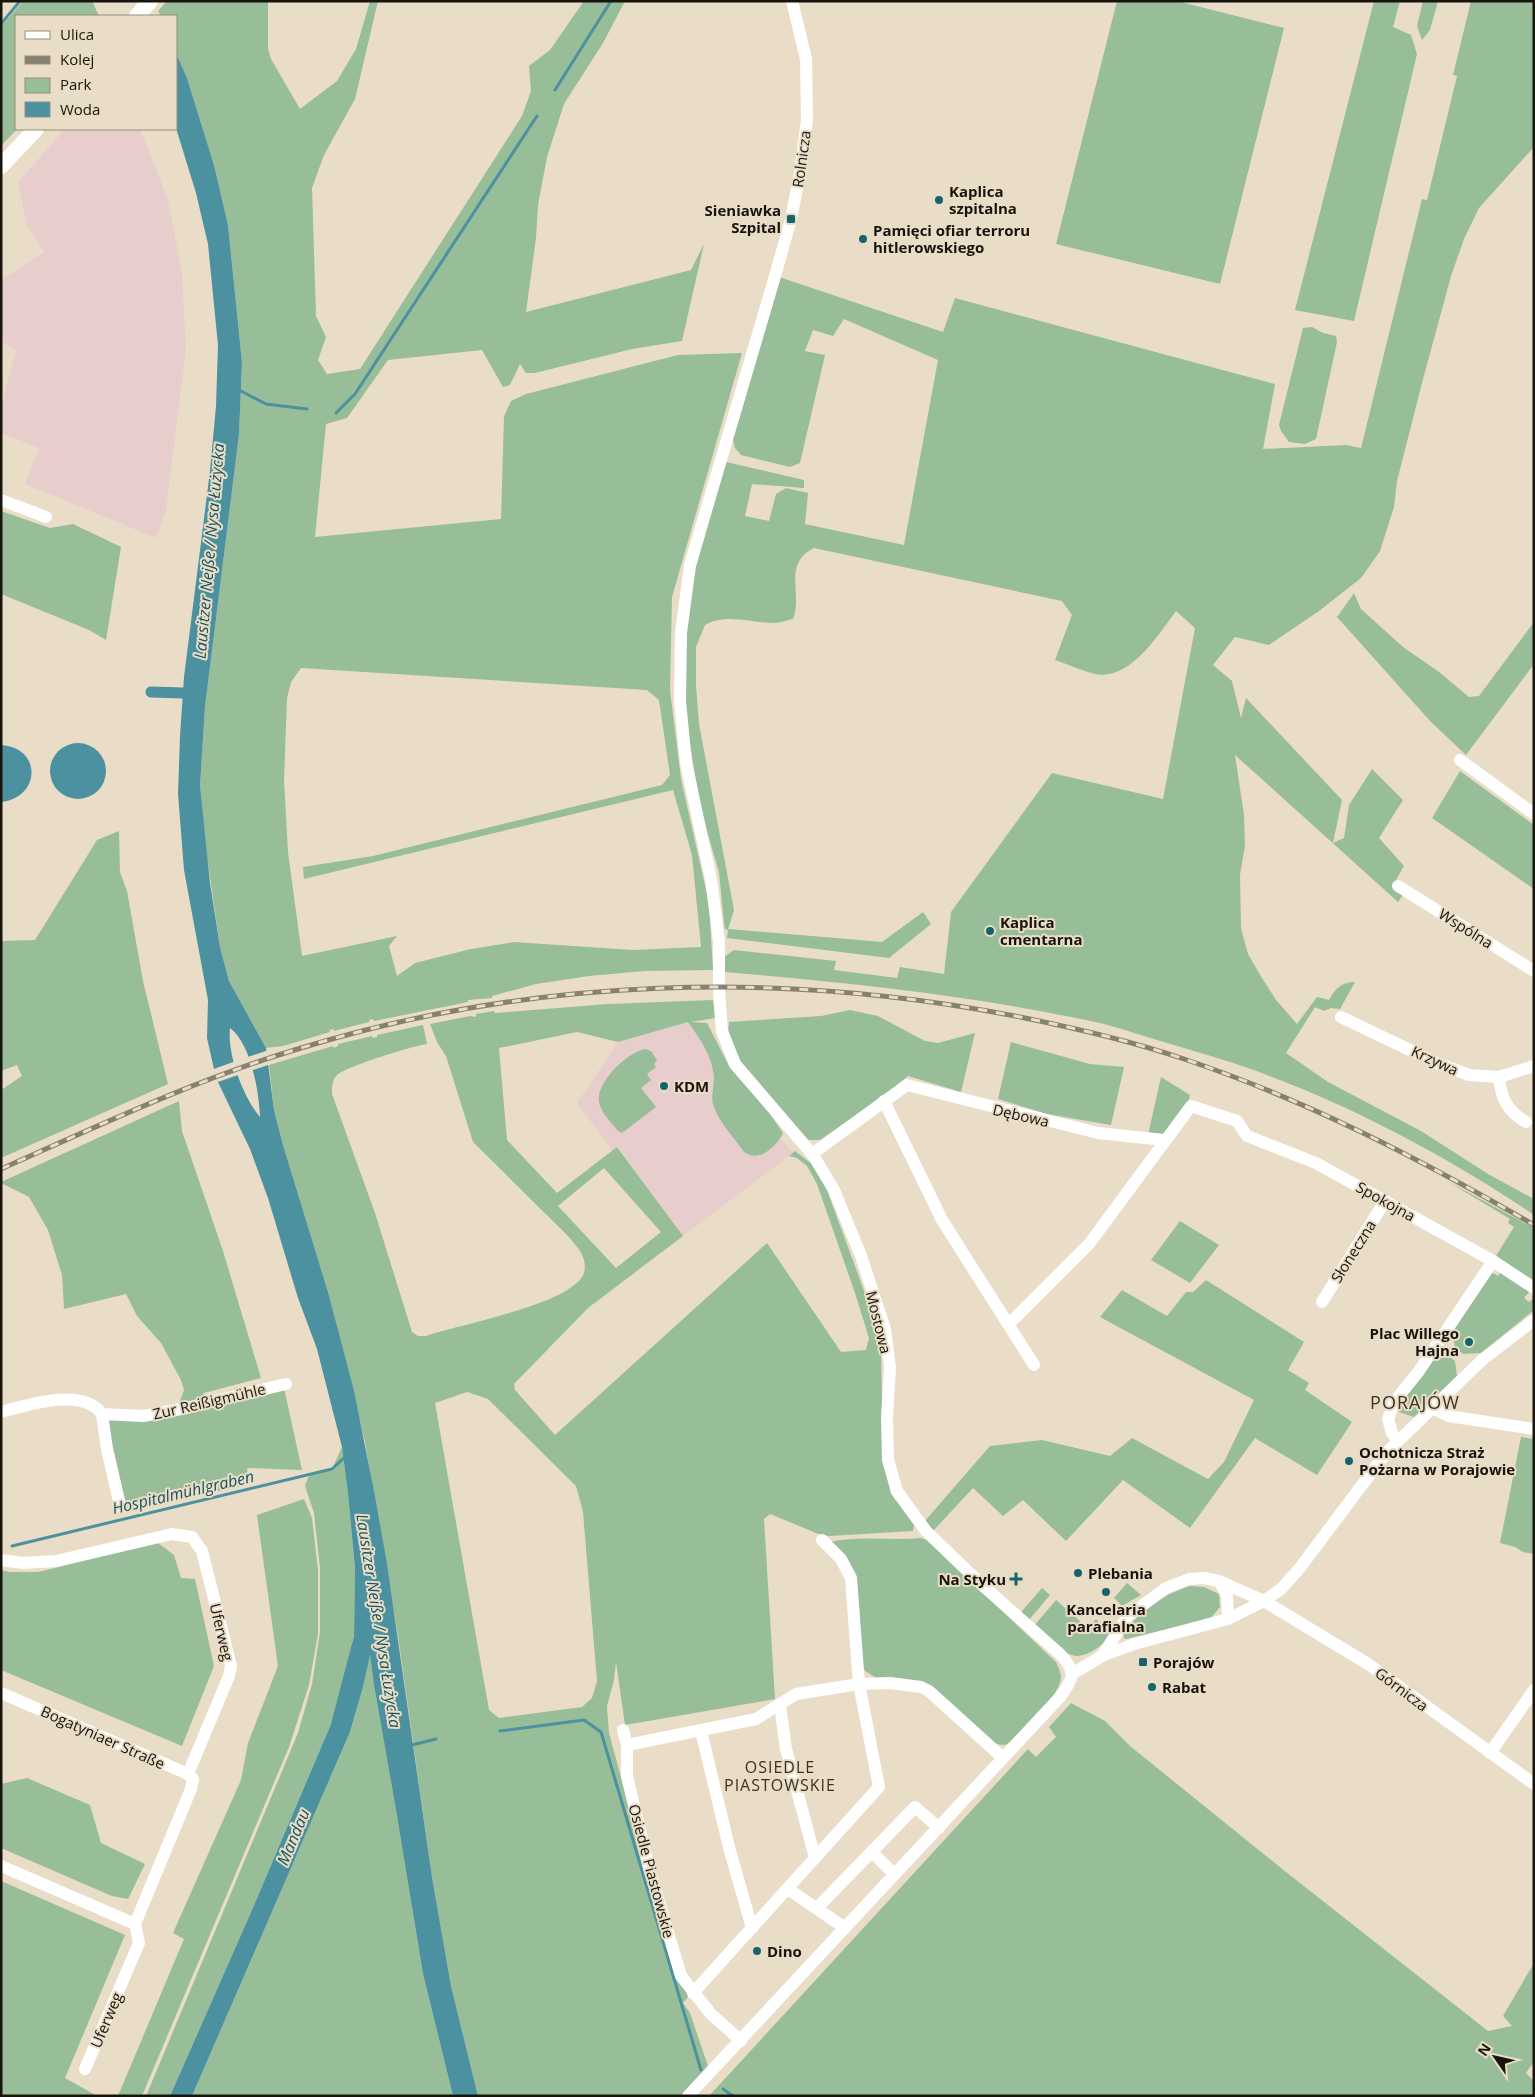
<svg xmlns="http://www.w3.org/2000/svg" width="1535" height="2097" viewBox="0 0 1535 2097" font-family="'Open Sans',sans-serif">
<rect width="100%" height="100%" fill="#e9ddc7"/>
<g fill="#e8cdcd">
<path d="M65 129H140L168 200 182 273 186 350 166 511 156 538 25 484 39 448 1 433V406L16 351 1 341V280L44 252 27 225 18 182Z"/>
<path d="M688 1022 706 1047 712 1061 714 1078 711 1098 760 1155 781 1139 793 1153 683 1236 618 1147 612 1150 577 1103 618 1042Z"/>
</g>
<g fill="#98bd99" fill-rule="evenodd">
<path d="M23 1H92L99 16H16L17 129 1 146V27Z"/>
<path d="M167 1H268V49L271 59 300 109 337 81 356 49 370 1H378L355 99 324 155 312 188 316 316 326 337 318 360 327 374 360 369 522 116 531 91 529 66 550 50 584 1H625L603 43 564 104 547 157 538 205 536 238 526 312 691 270 704 244 682 341 632 349 535 373H526L520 364 510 385 503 387 482 350 388 360 347 418 326 424 315 537 501 519 504 416 511 401 526 394 678 355 742 353 672 597 670 690 681 779 709 903 713 970 644 971 589 976 536 984 492 996V998L468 1000V1002L374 1021 373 1019 369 1020V1022L334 1031V1029L329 1030 330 1032 283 1046 266 1048 229 981 220 947 203 828 200 786 205 707 239 435 242 362 228 225 214 165 187 78 176 53V16H161L158 11ZM301 668 647 690 659 700 670 775 662 785 373 856 303 867 304 879 673 790 692 855 701 947 633 950 514 942 471 949 415 963 397 976 389 946 397 936 302 956 288 852 284 780 287 698 291 682Z"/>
<path d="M1117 1H1177L1284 28 1220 284 1056 244Z"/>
<path d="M1374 1H1400L1393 27 1411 35 1417 54 1354 321 1295 310Z"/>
<path d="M1423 1H1438L1430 30 1422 40 1417 26Z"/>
<path d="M1471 1H1534V147L1479 208 1464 239 1451 276 1422 383 1397 481 1394 507 1380 551 1361 578 1319 611 1269 645 1235 637 1213 665 1232 681 1241 718 1246 698 1342 800 1333 843 1344 838 1349 805 1372 769 1403 800 1379 838 1404 866 1393 885 1403 895 1398 902 1235 755 1244 815 1245 845 1240 875 1241 928 1248 954 1262 978 1276 1000 1297 1024 1317 997 1329 1000C1335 989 1341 982 1355 982L1340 1009 1331 1008 1324 1011 1315 1007 1286 1053 1328 1082 1421 1131 1488 1174 1534 1199V1215C1456 1162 1360 1110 1272 1077 1240 1064 1207 1055 1174 1045 1149 1038 1124 1029 1100 1023 978 996 849 983 725 972L724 957 734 950 836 961 834 970 897 978 900 967 944 974 951 912 1052 773 1163 799 1195 628 1176 611C1158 635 1130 681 1095 674 1082 671 1068 664 1055 660L1072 615 1062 601 814 548C782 564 803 594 793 619 787 620 780 623 774 623 750 623 727 613 705 625L696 647V685L699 724 734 910 728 929 882 942 923 912 931 924 889 958 727 938 728 930 725 929 724 923 719 872 701 811 686 720V634L691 592 696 567 726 462 804 480V488L752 484 745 516 769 521 776 494 786 488 808 493 805 524 904 545 938 360 844 319 833 336 813 330 805 351 825 355 800 463 790 467 741 455 735 448 732 436 779 277 943 332 955 298 1275 384 1263 449 1346 445 1361 448 1422 199 1427 200 1457 76 1453 75Z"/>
<path d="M1312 327 1323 333 1336 336 1337 342 1316 439 1305 444 1289 442 1281 431 1279 425 1303 328Z"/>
<path d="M1 511 50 528 73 524 121 547 106 640 89 630 1 594Z"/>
<path d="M1354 593 1361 609 1403 647 1439 672 1469 697 1479 696 1534 622V664L1466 755 1431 722 1337 617Z"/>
<path d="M1460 771 1534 825V889L1432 818Z"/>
<path d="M119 831 120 872 127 891 143 981 168 1084 1 1158V1090L22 1076 17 1065 1 1071V941L35 940 97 840Z"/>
<path d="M713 1000 715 1018 691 1022 707 1023 730 1068 768 1111 783 1133C780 1141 768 1153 760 1155 754 1157 749 1155 744 1152 735 1139 719 1122 714 1107 710 1097 714 1088 714 1077 712 1055 700 1039 688 1022L618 1042 577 1032 499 1048 507 1140 557 1193 617 1147 683 1236 588 1308 514 1384 515 1390 555 1435 767 1243 841 1352 866 1350 869 1338 855 1293 817 1184 807 1166 797 1158 789 1156 795 1151 812 1164 824 1182 873 1315 881 1348 883 1461 891 1494 914 1525 913 1531 830 1536 821 1535 770 1514 764 1519 775 1699 625 1725 616 1662 614 1680 607 1706 609 1733 639 1844 689 1996 683 2003 690 2013 708 2066 682 2096H478L451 1986 432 1877 398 1636 365 1442 328 1292 283 1145 274 1110 269 1065 333 1046 334 1048 338 1046V1044L372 1036 373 1038 377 1037V1035L423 1025 427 1044C413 1046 347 1066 337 1075 332 1080 332 1087 332 1094L375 1213 412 1332 418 1336H426C456 1325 574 1304 584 1273 588 1257 577 1247 568 1236L473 1142 446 1056 437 1042 430 1024 470 1016 476 1017V1014L494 1011 495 1013 608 1004ZM604 1168 661 1232 616 1268 558 1206ZM467 1392 488 1399 576 1486 583 1512 597 1681 592 1698 582 1707 499 1718 489 1710 435 1403Z"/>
<path d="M850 1010 878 1016 925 1041 938 1043 975 1033 961 1092 908 1076 878 1100 820 1140H808L741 1062 728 1033 729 1022 821 1016Z"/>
<path d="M1011 1042 1090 1064 1124 1067 1111 1125 1047 1114 998 1099Z"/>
<path d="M646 1049 652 1052 657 1061 654 1064 656 1067 647 1074 651 1080 641 1088 656 1107 622 1133 618 1131C611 1122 601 1113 599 1102 596 1082 628 1051 646 1049Z"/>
<path d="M1161 1077 1190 1095 1187 1105 1163 1137 1148 1135Z"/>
<path d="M179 1101 182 1131 223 1251 261 1378 204 1393 200 1401 178 1406 184 1390 181 1380 161 1343 137 1316 126 1294 64 1309 62 1275 48 1230 29 1197 1 1183V1182Z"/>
<path d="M1447 1181 1534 1228V1283L1496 1256 1514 1227 1508 1223 1510 1219Z"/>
<path d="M1180 1221 1219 1245 1190 1283 1151 1260Z"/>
<path d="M1502 1270 1530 1291 1524 1298 1529 1302 1534 1298V1310L1481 1353 1463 1354 1455 1347 1452 1333 1491 1272 1498 1276Z"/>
<path d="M1206 1280 1304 1342 1288 1370 1309 1383 1305 1390 1352 1422 1317 1475 1255 1438 1190 1528 1123 1480 1066 1541 1023 1500 1003 1516 973 1488 933 1531 924 1522 990 1446 1042 1440 1110 1456 1132 1438 1208 1479 1224 1462 1254 1400 1100 1317 1122 1290 1167 1316 1186 1292H1193Z"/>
<path d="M1438 1354 1447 1355 1455 1361 1457 1376 1414 1417 1399 1412 1396 1404Z"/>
<path d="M284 1388 302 1470 247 1468 249 1484 128 1512 106 1418Z"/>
<path d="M1521 1437 1534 1439V1554L1523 1552 1515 1547 1500 1543Z"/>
<path d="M342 1447 348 1494 355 1568 354 1635 344 1681 331 1724 252 1910 170 2096H146L298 1733 312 1684 320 1632V1568L314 1513 305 1486 309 1475 332 1469Z"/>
<path d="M304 1499 312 1518 318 1570V1634L309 1685 289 1747 142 2096H118L184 1939 173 1933 241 1780 248 1743 278 1666 257 1515Z"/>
<path d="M921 1538 927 1540 1056 1662C1058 1667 1061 1672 1061 1677 1060 1697 1025 1726 1012 1741L1005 1745 994 1744 935 1690 878 1679 865 1671 861 1664 855 1572 830 1542C859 1535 891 1541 921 1538Z"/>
<path d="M158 1543 174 1555 181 1578 195 1579 214 1666 182 1746 1 1670V1570L9 1572H38Z"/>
<path d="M1127 1583 1141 1595 1122 1606 1114 1598Z"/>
<path d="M1190 1586 1204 1587 1219 1594 1220 1607 1210 1619 1126 1639 1124 1638 1123 1632C1146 1607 1158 1597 1190 1586Z"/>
<path d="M1042 1588 1050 1595 1028 1621 1022 1615V1611Z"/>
<path d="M1056 1600 1088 1628 1096 1619 1111 1637C1073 1671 1067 1654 1034 1626Z"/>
<path d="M370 1653 374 1685 396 1810 423 1974 453 2096H192L350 1732 363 1687Z"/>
<path d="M1071 1703 1105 1721 1130 1746 1286 1872 1488 2031 1512 2026 1503 2016 1534 1963V2062L1526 2073 1534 2081V2096H709L1028 1749 1036 1757 1056 1737 1049 1727Z"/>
<path d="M27 1778 90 1805 101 1843 145 1864 128 1899 112 1896 1 1848V1784Z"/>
<path d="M1 1881 125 1935 65 2078 97 2096H1Z"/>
</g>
<g fill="#4c919f" fill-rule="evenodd">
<path d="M176 53 187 78 214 165 228 225 242 362 239 435 205 707 200 786 210 883 220 947 229 981 266 1048 274 1110 283 1145 328 1292 354 1391 374 1491 387 1564 432 1877 451 1986 478 2096H453L423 1974 396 1810 374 1685 370 1655 363 1687 350 1732 192 2096H170L252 1910 331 1724 354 1636 355 1568 348 1494 342 1447 317 1349 298 1298 268 1198 250 1149 216 1078 207 1038 208 1000 184 870 178 794 180 736 184 677 210 471 216 406 218 345 208 244 196 193 176 128ZM230 1028C251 1044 259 1091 260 1117 243 1097 227 1054 230 1028Z"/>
<circle cx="78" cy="771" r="28"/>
<path d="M1 745C41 747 42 796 2 802Z"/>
</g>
<g fill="#e9ddc7">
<path d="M269 1050 271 1064 250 1071 245 1058Z"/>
<path d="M236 1061 241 1074 215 1083 211 1070Z"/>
</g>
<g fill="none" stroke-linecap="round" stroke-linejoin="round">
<g stroke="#4c919f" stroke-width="3">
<path d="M1 24 20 1"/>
<path d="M555 90 611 1"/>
<path d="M239 390 266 404 307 409"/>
<path d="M336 413 355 394 537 116"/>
<path d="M12 1546 332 1469 345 1457"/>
<path d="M500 1731 584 1720 601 1732 701 2070"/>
<path d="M412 1745 436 1739"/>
<path d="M723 2089 733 2096"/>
</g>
<path stroke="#4c919f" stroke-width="11" d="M151 692 183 693"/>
<g stroke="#fff" stroke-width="12">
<path d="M1 500 46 517"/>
<path d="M1460 760 1534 814"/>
<path d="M1398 886 1534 971"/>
<path d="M719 983V942L711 879 686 763 680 701 681 633 690 565 775 276 791 219 800 173 807 120 806 59 792 1"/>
<path d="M1341 1017 1439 1064 1469 1075 1499 1077 1534 1066"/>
<path d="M1499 1077C1501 1098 1507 1111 1526 1122"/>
<path d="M884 1101 942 1220 1034 1365"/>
<path d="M812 1154 907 1085 1098 1133 1164 1140"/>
<path d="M1322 1302 1385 1201"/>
<path d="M1009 1324 1089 1244 1191 1106 1237 1121 1247 1136 1316 1163 1493 1261 1534 1288"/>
<path d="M1434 1409 1448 1416 1534 1429"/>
<path d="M1 1412C28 1405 82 1387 102 1414L143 1416 186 1408 286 1384"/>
<path d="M102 1414 107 1449 120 1506"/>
<path d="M1398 1441 1392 1433 1388 1419 1394 1402 1419 1371 1493 1261"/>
<path d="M1 1560 23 1563 56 1561 172 1534 192 1537 202 1551 231 1666 229 1676 188 1774"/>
<path d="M1219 1581 1227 1595 1228 1619"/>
<path d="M1102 1656 1128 1616 1166 1588 1189 1579 1204 1578 1219 1581 1264 1601 1368 1664 1534 1784"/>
<path d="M1072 1674 1102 1656 1134 1644 1228 1619 1264 1601 1281 1589 1299 1569 1386 1453 1482 1360 1534 1320"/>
<path d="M1 1693 188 1774 193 1779 191 1789 135 1924"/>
<path d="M780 1705 786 1749 815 1858"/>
<path d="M623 1730 627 1745V1776L649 1868 681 1976 711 2014 741 2041"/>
<path d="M701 1731 730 1851 752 1928"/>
<path d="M627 1745 756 1719 796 1694 859 1684 890 1683 921 1687 929 1691 1003 1758"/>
<path d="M1490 1753 1534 1690"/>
<path d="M872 1852 894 1874"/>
<path d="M1 1866 135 1924 139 1943 85 2069"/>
<path d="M788 1889 845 1928"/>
<path d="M817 1908 915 1807 939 1828"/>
<path d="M693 1993 879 1787 859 1684 851 1578 841 1559 822 1540"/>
<path d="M688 2096 1060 1697C1073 1680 1077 1672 1061 1655L981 1584 926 1531 897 1491 888 1460 887 1418 890 1367 885 1329 861 1256 834 1190 813 1155 735 1064 722 1031 719 991"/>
</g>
<g stroke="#fff" stroke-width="16">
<path d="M137 16 150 1"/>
<path d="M1 166 36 129"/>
</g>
<defs>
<path id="rail" d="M1 1169C100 1125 197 1079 301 1048 534 977 782 970 1020 1017 1075 1028 1131 1041 1184 1059 1309 1101 1420 1159 1534 1225"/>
</defs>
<use href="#rail" stroke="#888070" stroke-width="5"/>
<use href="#rail" stroke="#e9ddc7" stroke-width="3" stroke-dasharray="9" stroke-linecap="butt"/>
</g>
<g fill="#16646b" stroke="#e9ddc7" stroke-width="2">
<circle cx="939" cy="200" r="5"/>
<rect x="786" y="214" width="10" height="10" rx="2.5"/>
<circle cx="863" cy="239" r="5"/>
<circle cx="990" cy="931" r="5"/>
<circle cx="664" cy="1086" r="5"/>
<circle cx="1469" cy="1342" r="5"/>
<circle cx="1349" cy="1461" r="5"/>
<circle cx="1078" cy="1573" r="5"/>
<path d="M1013.5 1571.5h5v5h5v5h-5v5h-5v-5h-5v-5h5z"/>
<circle cx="1106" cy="1592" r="5"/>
<rect x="1138" y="1657" width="10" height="10" rx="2.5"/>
<circle cx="1152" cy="1687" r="5"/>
<circle cx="757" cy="1951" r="5"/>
</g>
<g text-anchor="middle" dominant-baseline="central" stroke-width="4" stroke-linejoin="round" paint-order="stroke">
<g font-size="15" fill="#18140c" stroke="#e9ddc7">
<text transform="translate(801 159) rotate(-82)">Rolnicza</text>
<text transform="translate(1466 928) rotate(32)">Wspólna</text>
<text transform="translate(1435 1060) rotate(25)">Krzywa</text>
<text transform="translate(1021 1115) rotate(13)">Dębowa</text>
<text transform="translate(1386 1201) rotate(29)">Spokojna</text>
<text transform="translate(1353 1251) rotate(-58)">Słoneczna</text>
<text transform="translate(879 1322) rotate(76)">Mostowa</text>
<text transform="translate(209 1401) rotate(-13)">Zur Reißigmühle</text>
<text transform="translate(222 1632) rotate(77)">Uferweg</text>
<text transform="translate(1402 1689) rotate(37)">Górnicza</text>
<text transform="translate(103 1737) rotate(24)">Bogatyniaer Straße</text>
<text transform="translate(652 1871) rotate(75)">Osiedle Piastowskie</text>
<text transform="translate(106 2020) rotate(-67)">Uferweg</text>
</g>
<g font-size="15" font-weight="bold" fill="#18140c" stroke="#e9ddc7" text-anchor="start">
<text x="949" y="191">Kaplica<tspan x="949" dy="17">szpitalna</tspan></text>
<text x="781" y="210" text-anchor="end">Sieniawka<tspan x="781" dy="17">Szpital</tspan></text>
<text x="873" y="230">Pamięci ofiar terroru<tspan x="873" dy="17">hitlerowskiego</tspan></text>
<text x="1000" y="922">Kaplica<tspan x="1000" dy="17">cmentarna</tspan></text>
<text x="674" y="1086">KDM</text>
<text x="1459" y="1333" text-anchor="end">Plac Willego<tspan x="1459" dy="17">Hajna</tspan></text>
<text x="1359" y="1452">Ochotnicza Straż<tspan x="1359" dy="17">Pożarna w Porajowie</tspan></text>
<text x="1088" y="1573">Plebania</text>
<text x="1006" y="1579" text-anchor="end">Na Styku</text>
<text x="1106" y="1609" text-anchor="middle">Kancelaria<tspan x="1106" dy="17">parafialna</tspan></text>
<text x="1153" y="1662">Porajów</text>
<text x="1162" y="1687">Rabat</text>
<text x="767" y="1951">Dino</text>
</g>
<g font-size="16" font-style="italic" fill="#16525d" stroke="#e9ddc7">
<text transform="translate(209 551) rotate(-85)">Lausitzer Neiße / Nysa Łużycka</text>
<text transform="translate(183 1492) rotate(-13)">Hospitalmühlgraben</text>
<text transform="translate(379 1621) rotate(81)">Lausitzer Neiße / Nysa Łużycka</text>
<text transform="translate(293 1837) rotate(-67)">Mandau</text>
</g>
<g font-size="16" letter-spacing="1" fill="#3b311f" stroke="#e9ddc7">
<text x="780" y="1767">OSIEDLE<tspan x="780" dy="18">PIASTOWSKIE</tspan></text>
</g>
<g font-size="18" letter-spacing="1" fill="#3b311f" stroke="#e9ddc7">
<text x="1415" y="1402">PORAJÓW</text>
</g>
</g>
<rect width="1535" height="2097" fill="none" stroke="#18140c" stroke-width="5"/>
<rect x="15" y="15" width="162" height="115" fill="#e9ddc7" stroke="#958d7c"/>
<rect x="25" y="31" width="25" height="8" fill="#ffffff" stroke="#958d7c"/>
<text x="60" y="40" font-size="15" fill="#18140c">Ulica</text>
<rect x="25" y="56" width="25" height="8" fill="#888070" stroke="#958d7c"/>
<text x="60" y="65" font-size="15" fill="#18140c">Kolej</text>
<rect x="25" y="78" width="25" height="15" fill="#98bd99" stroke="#958d7c"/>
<text x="60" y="90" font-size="15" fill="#18140c">Park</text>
<rect x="25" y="102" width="25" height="15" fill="#4c919f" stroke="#958d7c"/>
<text x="60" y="115" font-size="15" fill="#18140c">Woda</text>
<g transform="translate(1495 2057) rotate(304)" stroke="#e9ddc7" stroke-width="4" paint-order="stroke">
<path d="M0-4L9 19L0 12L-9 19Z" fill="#18140c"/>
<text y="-8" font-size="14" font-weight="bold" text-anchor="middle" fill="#18140c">N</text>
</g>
</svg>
